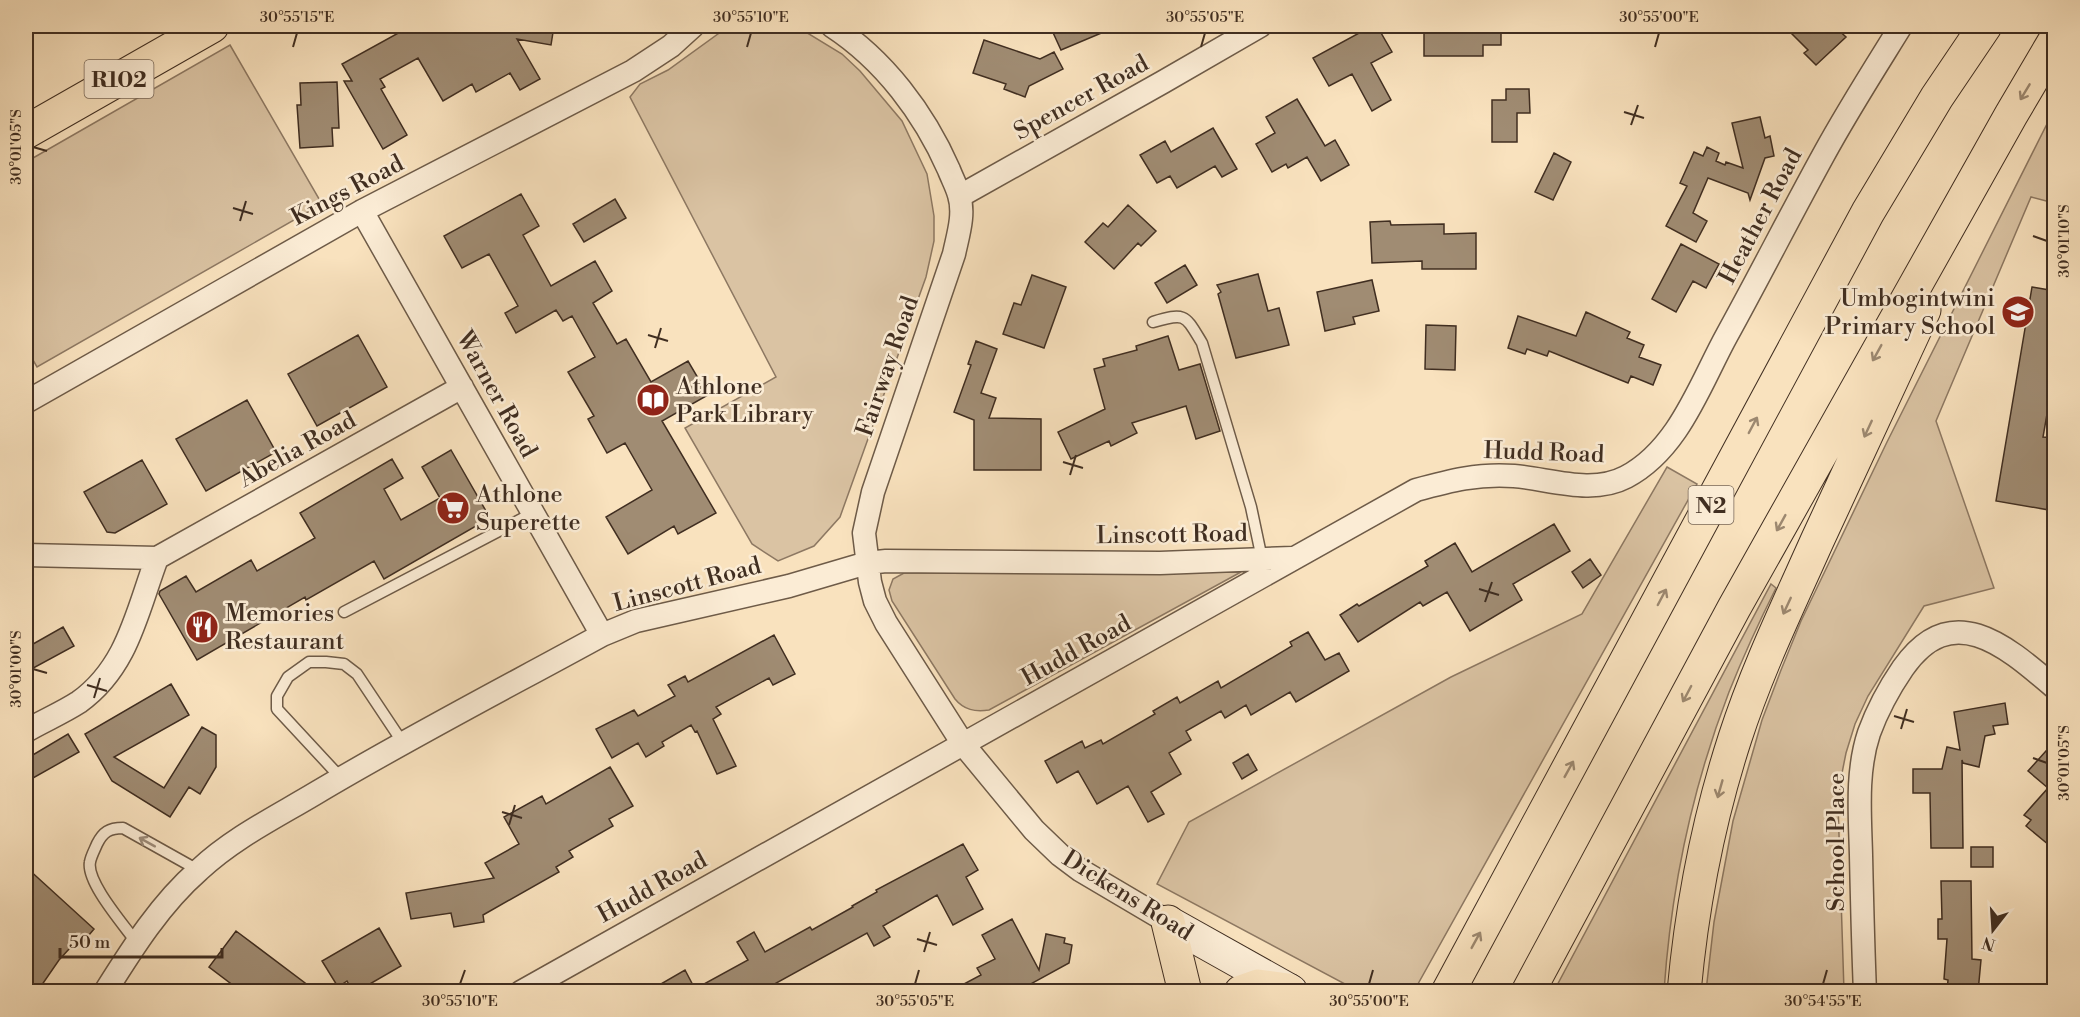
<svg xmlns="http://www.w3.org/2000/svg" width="2080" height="1017" viewBox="0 0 2080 1017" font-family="'Libre Bodoni',serif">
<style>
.green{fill:#dac3a3;stroke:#8d7862;stroke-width:1.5}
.building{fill:#a08c73;stroke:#402e21;stroke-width:1.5}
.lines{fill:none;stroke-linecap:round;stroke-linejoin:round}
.lane-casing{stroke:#6e5b48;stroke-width:13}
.street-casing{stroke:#6e5b48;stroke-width:25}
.secondary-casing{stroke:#402e21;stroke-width:34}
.primary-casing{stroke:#402e21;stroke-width:35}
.highway-casing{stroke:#402e21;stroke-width:35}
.lane{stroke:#fbecd5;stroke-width:10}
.street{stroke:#fbecd5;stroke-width:22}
.secondary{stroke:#fbecd5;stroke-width:32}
.primary{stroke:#f9e2be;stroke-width:33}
.highway{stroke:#f9e2be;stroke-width:33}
.oneway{stroke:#9c8870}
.oneway2{stroke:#9e8d7b}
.ticks{fill:none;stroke:#402e21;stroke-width:2}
.labels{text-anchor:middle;stroke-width:5;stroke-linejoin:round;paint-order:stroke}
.shield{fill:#fbecd5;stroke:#786757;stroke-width:1.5}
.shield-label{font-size:22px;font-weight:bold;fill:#402e21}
.street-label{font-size:24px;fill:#402e21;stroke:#fbecd5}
.poi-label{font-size:24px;fill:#402e21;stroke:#fbecd5;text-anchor:start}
.neatline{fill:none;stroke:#402e21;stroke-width:2}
.ticks-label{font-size:15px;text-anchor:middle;fill:#402e21}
</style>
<rect width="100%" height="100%" fill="#f9e2be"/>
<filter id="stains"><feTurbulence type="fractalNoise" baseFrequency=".00333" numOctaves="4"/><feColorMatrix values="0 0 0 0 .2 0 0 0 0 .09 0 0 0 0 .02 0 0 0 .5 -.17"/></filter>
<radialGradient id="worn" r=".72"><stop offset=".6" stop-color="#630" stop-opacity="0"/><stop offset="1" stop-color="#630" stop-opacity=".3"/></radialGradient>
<!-- green -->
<path class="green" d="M729,26H796L842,54L860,71L902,121L927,174L934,216V241L926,277L840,517L814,546L778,561L752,544L685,428L776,377L630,97L640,84L668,70Z
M230,45L322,204L37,367L26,348V162Z
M2054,110V203L2031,197L1936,421L1994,588L1924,606L1868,696L1855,724L1846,753L1841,778L1838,803L1844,991H1706L1714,922L1733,821L1762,720L1781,670L1801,621L1887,442Z
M1667,467L1697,484L1414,991H1358L1157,884L1189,822L1451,677L1582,614Z
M1241,572L989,710C975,712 964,710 955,699L892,601L889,590L893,579L904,573Z
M1771,584L1776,588C1759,622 1743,657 1729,692C1692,788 1671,890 1664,991H1554Z"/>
<!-- building -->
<path class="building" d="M411,26H554L551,45L517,39L540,79L520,90L510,73L476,92L472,84L443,101L418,58L380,79L385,87L381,89L407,135L383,149L344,81H352L342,64Z
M1050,26H1118L1061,50Z
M1372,26H1377L1392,52L1371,63L1391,100L1372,111L1352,74L1329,86L1313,58Z
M1424,26H1501V45H1483V56H1424Z
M1784,26H1834L1846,37L1816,65L1804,53L1808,50Z
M984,40L1040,59L1054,52L1063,69L1029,86L1025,97L1004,89L1006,84L973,73Z
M337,82L339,128H332L333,146L300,148L297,105H301L300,83Z
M1506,89H1529L1530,113H1517V142H1492V100H1506Z
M1297,99L1325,146L1335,140L1349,165L1321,181L1307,157L1288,168L1286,164L1272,172L1256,144L1275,133L1266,117Z
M1760,117L1765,138L1770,136L1774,156L1765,158L1750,200L1748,193L1708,178L1693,213L1707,221L1696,242L1666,226L1687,186L1680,183L1694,152L1703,156L1707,147L1719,153L1716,161L1725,165L1726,162L1743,168L1732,123Z
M1213,128L1237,169L1222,177L1215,166L1177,188L1170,176L1157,183L1140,155L1165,141L1171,152Z
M1554,153L1571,162L1553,200L1535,192Z
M521,194L539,226L523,235L551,286L595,261L612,291L593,303L617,344L626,339L651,382L688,361L708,395L662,421L716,513L678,534L674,526L628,554L606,517L652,490L625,443L607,453L588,419L594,416L568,372L595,357L572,316L563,321L556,310L516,333L505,313L518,306L489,254L462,268L444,236Z
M615,199L626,218L584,242L573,224Z
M1128,205L1156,231L1141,246L1138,243L1114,269L1085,242L1103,223L1108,227Z
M1390,221L1391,225L1444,224V234L1476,233V269H1422V261L1372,263L1370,222Z
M1681,244L1719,264L1706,288L1693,281L1676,312L1652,299Z
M1185,265L1197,285L1167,303L1155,283Z
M1258,274L1268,311L1279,308L1289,345L1236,358L1218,294L1221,292L1217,285Z
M1032,275L1066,287L1044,348L1003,334L1014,303L1021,305Z
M1372,280L1379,311L1353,317L1355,324L1325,331L1317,292Z
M2032,287L2055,291V368L2043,437L2055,438V511L1996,501Z
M1586,312L1630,332L1627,338L1644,345L1639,357L1661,365L1653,385L1631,376L1628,383L1549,351L1547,356L1527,349L1525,354L1508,348L1518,316L1576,336Z
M1426,325L1456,326L1455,370L1425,369Z
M358,335L387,387L317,426L288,374Z
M1168,336L1179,370L1200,364L1220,431L1196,439L1186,406L1132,423L1137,433L1111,446L1109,441L1071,459L1058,432L1105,409L1094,369L1105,366L1103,359L1137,350L1136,346Z
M976,341L997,349L981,393L996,398L989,418L1041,419V470H974V420L954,412L971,365L968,364Z
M247,400L276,452L206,491L176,439Z
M451,450L490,518L384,579L374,561L306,600L305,597L197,660L159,594L160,591L186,576L196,592L251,560L257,571L315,538L300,513L392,459L403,478L384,489L401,520L440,498L422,467Z
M142,460L167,504L115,533L107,532L84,492Z
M1554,524L1570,551L1513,584L1522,600L1470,631L1447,592L1423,606L1420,602L1358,642L1340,615L1357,604L1359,606L1428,566L1425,561L1455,543L1472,572Z
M1590,559L1601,575L1583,588L1572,572Z
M63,627L74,646L26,672V648Z
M1308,632L1325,660L1339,653L1349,671L1296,702L1290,692L1251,715L1246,705L1225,718L1221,711L1186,731L1191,740L1169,753L1181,774L1151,792L1164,814L1148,822L1128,786L1097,804L1078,771L1057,783L1045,761L1082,741L1085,748L1101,740L1103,744L1155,714L1153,711L1177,697L1180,703L1218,681L1221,688L1292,646L1290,642Z
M774,635L795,674L773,685L769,678L716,707L721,714L713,719L736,766L717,774L697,731L695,732L691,725L662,742L664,746L646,757L638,743L612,758L596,729L634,710L638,716L675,696L668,685L685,676L688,682Z
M171,684L189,715L114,757L164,788L202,727L216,735V767L200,794L189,787L170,817L112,781L85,734Z
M2005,703L2008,724L1993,726L1995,734L1985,736L1979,767L1963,763L1962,760L1963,848H1931L1930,793H1913V769H1942L1947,747L1960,750L1954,712Z
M68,734L79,752L26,782V759Z
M2055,741V850L2026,826L2031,820L2024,815L2048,788L2028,771Z
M1248,754L1257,770L1242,779L1233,763Z
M610,767L633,806L609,819L613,826L569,851L573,857L556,867L559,872L483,915L484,922L454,927L451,913L411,919L406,893L494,878L485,863L519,844L504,817L542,796L546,804Z
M963,844L978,870L966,877L983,909L953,925L937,895L883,926L890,937L874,946L867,933L760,992H647L685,970L695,989L748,960L737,942L754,932L765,952L810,927L812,930L853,907L852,906L877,892L876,890Z
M1971,847H1993V867H1971Z
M26,867L94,929L84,941L80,937L59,960L37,992H26Z
M1941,881H1971L1972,959L1981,960L1978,992H1947L1948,980L1944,979L1947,939H1938V919H1942Z
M1012,919L1039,970L1046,934L1065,938L1064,943L1072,945L1069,963L1016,992H949L981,975L977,968L995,959L982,935Z
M379,928L401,966L356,992H353L347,981L338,987L322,961Z
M236,931L317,992H242L209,967Z"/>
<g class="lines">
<defs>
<path id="lane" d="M1153,322C1186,312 1185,315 1202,343L1251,507L1262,559
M344,612L533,513
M341,778L277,709V696L288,677L309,662H326L344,664L357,674L403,743
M136,942C124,925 86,882 90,862C91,856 95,849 97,844C103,832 109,828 123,828L198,870"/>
<path id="street" d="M832,26C884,60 924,113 949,170C952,178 957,187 959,195C965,214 958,235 954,254L873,492L864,533L870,582L875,601L886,623L963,744L1034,830L1060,855L1080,870L1168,922
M960,196L1163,82L1260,26
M362,211L602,635
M26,402L362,211L633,71L671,46L693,26
M26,555L157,558
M157,558L462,387
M26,731C43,721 62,713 79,702C128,667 137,611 157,558
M105,992C132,949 160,904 199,870C233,838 276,817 316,793C410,737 507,687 602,635L636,621L789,586L867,563L886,561L1160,563L1292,558
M521,992L1416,490C1449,481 1479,473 1514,476C1550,479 1592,495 1626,477C1679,449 1700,384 1727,335C1760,275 1791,214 1824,154C1848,110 1875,68 1901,26
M1865,992C1863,946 1862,900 1861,855C1860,815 1856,772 1869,733C1877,711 1890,687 1903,668C1952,598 2006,646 2054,687"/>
<path id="secondary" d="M1168,922L1291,991"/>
<path id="primary" d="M26,132L212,26"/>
<path id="highway" d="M1168,922L1185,992
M1241,992L1258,986L1288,990
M1448,992L1868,212L1937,97L1985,26
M1528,992L1734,608L2011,115L2054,42
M1684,992C1692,905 1708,821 1735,738C1757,670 1788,606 1817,541C1853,464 1888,386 1924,310"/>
</defs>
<!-- lane casing -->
<use href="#lane" class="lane-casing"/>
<!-- street casing -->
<use href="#street" class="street-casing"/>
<!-- secondary casing -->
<use href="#secondary" class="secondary-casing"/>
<!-- primary casing -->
<use href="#primary" class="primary-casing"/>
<!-- highway casing -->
<use href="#highway" class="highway-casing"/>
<!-- lane -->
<use href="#lane" class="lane"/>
<!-- street -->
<use href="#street" class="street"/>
<!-- secondary -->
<use href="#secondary" class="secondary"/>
<!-- primary -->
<use href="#primary" class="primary"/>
<!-- highway -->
<use href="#highway" class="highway"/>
</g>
<!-- one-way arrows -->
<defs><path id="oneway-shaft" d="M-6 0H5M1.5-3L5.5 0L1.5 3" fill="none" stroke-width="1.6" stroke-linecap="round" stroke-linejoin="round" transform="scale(1.5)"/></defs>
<g class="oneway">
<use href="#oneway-shaft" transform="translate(2025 92) rotate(121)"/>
<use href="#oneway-shaft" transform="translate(1877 353) rotate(119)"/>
<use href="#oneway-shaft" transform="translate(1753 425) rotate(-62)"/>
<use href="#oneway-shaft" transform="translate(1868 429) rotate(115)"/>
<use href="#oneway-shaft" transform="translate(1781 523) rotate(119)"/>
<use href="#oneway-shaft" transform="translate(1662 597) rotate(-62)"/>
<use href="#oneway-shaft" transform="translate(1787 606) rotate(115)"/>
<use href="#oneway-shaft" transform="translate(1687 694) rotate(118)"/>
<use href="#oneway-shaft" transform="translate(1569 769) rotate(-61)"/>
<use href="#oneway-shaft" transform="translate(1720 789) rotate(106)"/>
<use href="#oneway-shaft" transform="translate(1476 940) rotate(-61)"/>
</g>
<use class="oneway2" href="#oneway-shaft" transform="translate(147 842) rotate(-151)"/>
<!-- ticks -->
<path class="ticks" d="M293,47L297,33M747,47L751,33M1201,47L1205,33M1655,47L1659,33M1624,112L1644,118M1631,125L1638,105M33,147L47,151M233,208L253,214M240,221L246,201M2033,236L2047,241M648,335L668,341M655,348L661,328M1063,462L1083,468M1070,475L1076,455M1479,589L1499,595M1485,602L1492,582M33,669L47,673M87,685L107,691M94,698L100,678M1894,716L1914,722M1901,729L1907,709M2033,758L2047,763M502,812L522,818M509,825L515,805M917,939L937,945M924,952L930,932M460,984L465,970M915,984L919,970M1369,984L1373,970M1823,984L1827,970"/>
<!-- icons -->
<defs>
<symbol id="school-disc" viewBox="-11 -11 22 22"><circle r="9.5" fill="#8f2418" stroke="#fbecd5"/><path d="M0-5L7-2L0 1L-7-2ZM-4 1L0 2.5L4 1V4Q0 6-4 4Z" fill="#fff"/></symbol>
<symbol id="library-disc" viewBox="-11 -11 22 22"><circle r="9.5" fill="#8f2418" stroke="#fbecd5"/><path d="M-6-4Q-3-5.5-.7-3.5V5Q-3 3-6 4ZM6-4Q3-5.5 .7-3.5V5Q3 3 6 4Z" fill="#fff"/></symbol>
<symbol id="supermarket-disc" viewBox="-11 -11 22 22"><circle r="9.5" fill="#8f2418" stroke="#fbecd5"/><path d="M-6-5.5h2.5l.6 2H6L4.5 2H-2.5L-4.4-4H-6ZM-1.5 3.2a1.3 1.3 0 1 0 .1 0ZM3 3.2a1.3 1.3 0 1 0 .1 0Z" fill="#fff"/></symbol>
<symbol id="restaurant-disc" viewBox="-11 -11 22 22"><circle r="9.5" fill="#8f2418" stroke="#fbecd5"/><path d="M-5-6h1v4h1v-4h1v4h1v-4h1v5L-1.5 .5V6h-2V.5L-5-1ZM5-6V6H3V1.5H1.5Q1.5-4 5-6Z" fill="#fff"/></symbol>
</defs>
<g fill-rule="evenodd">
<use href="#school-disc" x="1999" y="293" width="38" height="38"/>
<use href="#library-disc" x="634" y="381" width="38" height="38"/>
<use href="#supermarket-disc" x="434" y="489" width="38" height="38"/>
<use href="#restaurant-disc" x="183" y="608" width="38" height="38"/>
</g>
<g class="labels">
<!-- shield labels -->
<g class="shield">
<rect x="84.5" y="60" width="69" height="38" rx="4.5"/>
<rect x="1688.5" y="486" width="45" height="38" rx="4.5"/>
</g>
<g class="shield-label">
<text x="119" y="87">R102</text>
<text x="1711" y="513">N2</text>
</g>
<!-- street labels -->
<g class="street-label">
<text transform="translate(1081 97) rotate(-29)" y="8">Spencer Road</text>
<text transform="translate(347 190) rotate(-28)" y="8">Kings Road</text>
<text transform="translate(1760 216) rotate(-62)" y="8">Heather Road</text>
<text transform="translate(887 366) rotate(-71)" y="8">Fairway Road</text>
<text transform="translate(497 394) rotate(61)" y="8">Warner Road</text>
<text transform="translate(297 449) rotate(-29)" y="8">Abelia Road</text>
<text transform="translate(1544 452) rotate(2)" y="8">Hudd Road</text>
<text transform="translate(1172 534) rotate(-1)" y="8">Linscott Road</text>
<text transform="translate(687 584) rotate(-15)" y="8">Linscott Road</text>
<text transform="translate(1076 650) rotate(-29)" y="8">Hudd Road</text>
<text transform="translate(1836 842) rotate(-90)" y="8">School Place</text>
<text transform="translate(652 887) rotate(-29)" y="8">Hudd Road</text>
<text transform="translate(1128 895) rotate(32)" y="8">Dickens Road</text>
</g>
<!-- poi labels -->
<g class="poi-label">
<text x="1995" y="306" text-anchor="end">Umbogintwini<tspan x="1995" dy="28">Primary School</tspan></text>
<text x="676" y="394">Athlone<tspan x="676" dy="28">Park Library</tspan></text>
<text x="476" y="502">Athlone<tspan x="476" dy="28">Superette</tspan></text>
<text x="225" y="621">Memories<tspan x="225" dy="28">Restaurant</tspan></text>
</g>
</g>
<!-- margin -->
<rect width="2080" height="1017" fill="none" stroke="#f9e2be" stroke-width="66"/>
<!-- north arrow -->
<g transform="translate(1993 930) rotate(197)" stroke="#fbecd5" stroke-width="4.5" paint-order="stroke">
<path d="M0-4.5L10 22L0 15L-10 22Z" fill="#402e21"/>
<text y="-9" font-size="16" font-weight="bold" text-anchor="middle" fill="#402e21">N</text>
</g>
<!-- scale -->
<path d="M60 948v9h162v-9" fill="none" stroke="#402e21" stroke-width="3"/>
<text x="69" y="948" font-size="18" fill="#402e21" stroke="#fbecd5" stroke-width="4.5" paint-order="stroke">50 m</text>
<rect x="33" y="33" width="2014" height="951" class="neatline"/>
<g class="ticks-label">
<text x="297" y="22">30°55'15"E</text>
<text x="751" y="22">30°55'10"E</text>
<text x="1205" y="22">30°55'05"E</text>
<text x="1659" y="22">30°55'00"E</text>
<text transform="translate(16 147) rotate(-90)" y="5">30°01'05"S</text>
<text transform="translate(2064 241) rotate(-90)" y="5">30°01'10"S</text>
<text transform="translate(16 669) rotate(-90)" y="5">30°01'00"S</text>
<text transform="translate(2064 763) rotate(-90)" y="5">30°01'05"S</text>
<text x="460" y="1006">30°55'10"E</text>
<text x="915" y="1006">30°55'05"E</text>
<text x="1369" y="1006">30°55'00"E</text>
<text x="1823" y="1006">30°54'55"E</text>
</g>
<rect width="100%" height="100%" filter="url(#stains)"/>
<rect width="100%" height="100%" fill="url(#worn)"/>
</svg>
